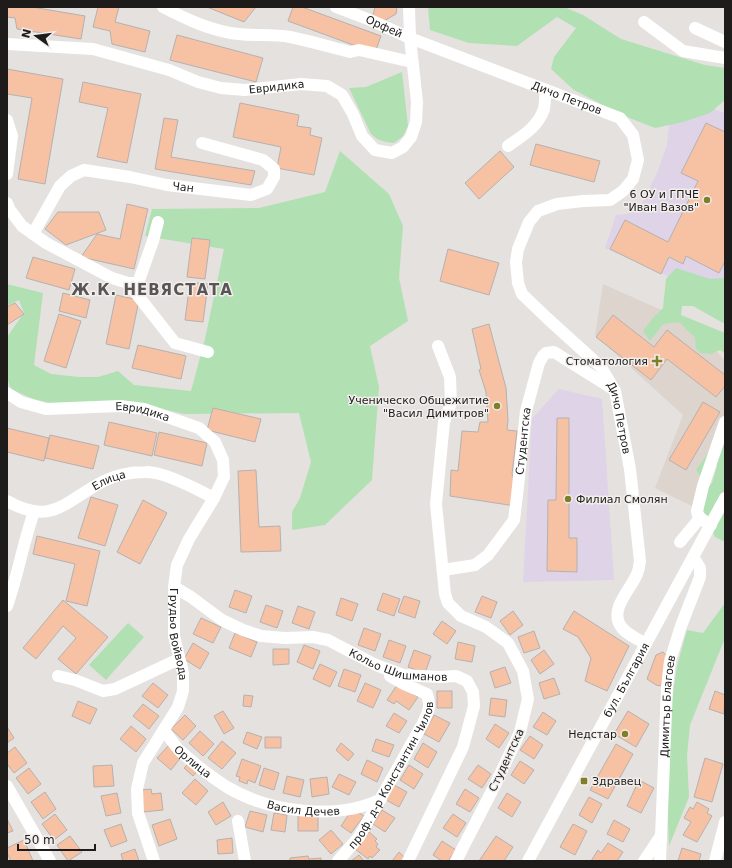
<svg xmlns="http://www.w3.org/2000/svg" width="732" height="868" viewBox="0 0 732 868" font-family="'DejaVu Sans',sans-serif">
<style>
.built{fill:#ded4ce}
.education{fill:#ded3e7}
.green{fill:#b1e0b3}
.building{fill:#f7c1a3;stroke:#b5b1b0}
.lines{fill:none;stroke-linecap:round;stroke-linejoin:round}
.minor{stroke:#fff;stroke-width:12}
.poi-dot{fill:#7e7f28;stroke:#f1eeec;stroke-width:1.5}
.labels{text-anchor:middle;stroke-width:3;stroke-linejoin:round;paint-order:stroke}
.street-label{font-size:11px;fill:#1d1c1b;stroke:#f1eeec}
.poi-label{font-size:11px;fill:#1d1c1b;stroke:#f1eeec;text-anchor:end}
.district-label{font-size:15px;font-weight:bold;letter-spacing:1px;fill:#585554;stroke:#f1eeec}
</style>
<rect width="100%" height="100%" fill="#e4e1df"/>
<!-- built -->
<path class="built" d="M603,284L686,321L725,360V432L700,510L655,488L683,415L595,335Z"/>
<!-- education -->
<path class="education" d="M692,101L725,113V282L674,279L605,248L616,215L626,214L639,209L658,171L667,145L671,109Z
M559,389L602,399L614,580L523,582L532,419Z"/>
<!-- green -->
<path class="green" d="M428,7H564L583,15L621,39L705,65L725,68V100L710,113L683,122L655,128L622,115L574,90L551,69L554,57L576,28L557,17L517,46L469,43L430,30Z
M402,72L408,126L403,136L394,143C385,142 378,141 371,134L349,88L366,87Z
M340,151L389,194L403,226L399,278L408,321L370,346L379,387L372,480L325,525L292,530V512L300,498L311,462L299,413L184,414L129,401L93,402L58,405L33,399L11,389L7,378V337L24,313L19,300L7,306V284L43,293L34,365L51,374L79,377H98L118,371L134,385L191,391L205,339L224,249L145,236L152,209L259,208L325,192Z
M676,268L710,279L725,278V322L723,323L693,306H682L681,315L725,333V353L720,350L711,354L700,353L696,349L695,338L679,322L663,324L650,341L643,331L653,318L663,308L666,279Z
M725,423V542L715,537L703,510L702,494L712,483L717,466L716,465L707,468L700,476L696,470L710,450Z
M725,603V638L690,725L687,756L689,797L669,846L667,798L671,707L677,666L687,630L703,633Z
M128,623L144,637L106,680L89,665Z"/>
<!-- building -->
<path class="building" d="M7,7H32L85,16L81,39L17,29L15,18L7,17Z
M98,7H119L115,22L150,31L145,52L112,44L110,31L93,27Z
M207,7H256L244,22Z
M293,7H302L381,36L375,53L288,21Z
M375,7H397L396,14L382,22L373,15Z
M177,35L263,58L256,82L170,60Z
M7,69L63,79L45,184L18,179L32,98L7,94Z
M83,82L141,94L127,163L97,157L108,108L79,102Z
M240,103L299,115L297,126L311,128L310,135L322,138L314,175L277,168L281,147L233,137Z
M164,118L178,120L171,157L255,171L251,185L155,169Z
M706,123L725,132V261L719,273L686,256L683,264L669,257L661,274L610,249L625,220L668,242L698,181L681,173Z
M536,144L600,161L594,182L530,165Z
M500,151L514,167L479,199L465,183Z
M127,204L148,209L134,269L81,257L97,234L120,239Z
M58,212H99L106,230L66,245L45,229Z
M192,238L210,240L205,279L187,277Z
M448,249L499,263L489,295L440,281Z
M33,257L75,269L69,290L26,278Z
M190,282L208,284L203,322L185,320Z
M63,293L90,300L86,318L59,311Z
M116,295L139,300L129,349L106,344Z
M15,303L24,314L7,325V307Z
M59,314L81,321L66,368L44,361Z
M613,315L654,347L667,330L725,375V386L716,397L667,359L651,380L596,337Z
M489,324L506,388L508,420L507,430L517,431L512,474L517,485L515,506L450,496L451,470L458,471L462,431L478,432L480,422H488L486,392L479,370L481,369L472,329Z
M138,345L186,356L181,379L132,368Z
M703,402L720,412L686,470L669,460Z
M213,408L261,419L255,442L207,430Z
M557,418H569V538H577V572L547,571L548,500H556Z
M109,422L157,433L152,456L104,445Z
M7,428L49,438L44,461L7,452Z
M159,432L207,443L202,466L154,455Z
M50,435L99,446L93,469L45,458Z
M256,470L259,527L280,526L281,551L241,552L238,471Z
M91,497L118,505L105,546L78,538Z
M143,500L167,513L140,564L117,552Z
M37,536L100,551L87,606L66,601L75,564L33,554Z
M235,590L252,596L246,613L229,607Z
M383,593L400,599L394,616L377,610Z
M404,596L420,601L415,618L398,612Z
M482,596L497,602L491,618L475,612Z
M341,598L358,604L352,621L336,615Z
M63,600L108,637L76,674L58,659L76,638L63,626L36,659L23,648Z
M266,605L283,611L277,628L260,622Z
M298,606L315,612L309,629L292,623Z
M513,611L523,625L510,635L500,621Z
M574,611L629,646L607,691L585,681L591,658L578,637L563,629Z
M201,618L221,627L213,643L193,634Z
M442,621L456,631L447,644L433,634Z
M364,628L381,634L375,651L358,645Z
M534,631L540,648L524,653L518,637Z
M235,633L257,642L251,657L229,648Z
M389,640L406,646L400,663L383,657Z
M458,642L475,646L472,662L455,659Z
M193,643L209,653L200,669L184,659Z
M304,645L320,651L313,669L297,662Z
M273,649H289V664L273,665Z
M414,650L431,656L425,673L408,667Z
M544,650L554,664L540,674L531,660Z
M663,652L669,658L666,677L660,686L656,685L647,679L656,655Z
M320,664L337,672L330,687L313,679Z
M505,667L511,683L495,688L490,672Z
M344,669L361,675L355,692L338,686Z
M554,678L560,694L544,699L539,683Z
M153,683L168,695L158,708L142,696Z
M365,683L381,690L373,708L357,701Z
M397,685L418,697L409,710L396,701L394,704L387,700Z
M437,691H452V708H437Z
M715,691L725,695L724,714L709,709Z
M244,695L253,696L251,707L243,706Z
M491,698L507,700L505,717L489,715Z
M78,701L97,709L90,724L72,716Z
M143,704L159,716L149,729L133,716Z
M223,711L234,728L224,734L214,716Z
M628,711L649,724L636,747L614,734Z
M543,712L556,721L547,735L533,727Z
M394,713L407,721L399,733L386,726Z
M185,715L196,726L183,740L171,729Z
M434,715L450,723L439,742L424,734Z
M495,724L509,733L499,748L486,739Z
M131,726L146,739L136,752L120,739Z
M7,727L14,738L7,743Z
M200,731L214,744L203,756L189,743Z
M247,732L262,737L257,749L243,743Z
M530,736L543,745L534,759L520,750Z
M265,737H281V748H265Z
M376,739L394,745L389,757L372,751Z
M222,741L236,753L222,769L208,758Z
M341,743L354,754L348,761L336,750Z
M423,743L437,752L428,768L414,759Z
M616,744L633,754L608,799L590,790Z
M169,745L182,756L171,770L157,758Z
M15,747L27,763L14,773L7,764V753Z
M705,758L723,764L712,802L694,797Z
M242,759L261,766L255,783L248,780L247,784L239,781L240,777L236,776Z
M367,760L383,768L377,782L361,774Z
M520,761L534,770L524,784L511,775Z
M190,762L198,770L193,776L184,768Z
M112,765L114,786L94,787L93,766Z
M409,765L423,774L414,789L400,780Z
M478,765L491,774L482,788L468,779Z
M29,768L41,784L28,794L16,778Z
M264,768L279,773L274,790L259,785Z
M339,774L356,782L349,795L332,787Z
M287,776L304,780L300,797L283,793Z
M327,777L329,794L312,797L310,779Z
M195,779L208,791L196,805L182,793Z
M639,780L654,788L641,813L627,806Z
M394,785L407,792L399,807L386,800Z
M151,789L152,794L161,793L163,810L143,812L140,790Z
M465,789L479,798L470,812L456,804Z
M45,792L56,809L43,819L31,802Z
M117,793L121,813L106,816L101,796Z
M507,793L521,802L512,817L498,808Z
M589,797L602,804L592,823L579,815Z
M223,802L231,816L216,825L208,812Z
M697,802L709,809L707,813L712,816L697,842L683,835L691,822L684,818L690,807L693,809Z
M355,810L364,816L351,833L341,826L349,814L351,815Z
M382,810L395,818L385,832L373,824Z
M250,811L267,815L263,832L245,827Z
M274,813L287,815L285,832L271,830Z
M298,813H318V831H298Z
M55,814L67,830L54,840L42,824Z
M453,814L466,823L457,837L443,828Z
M7,819L13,831L7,833Z
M170,819L177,839L159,846L152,825Z
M614,820L630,829L623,842L607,834Z
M121,824L127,841L111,847L104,830Z
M573,824L587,831L575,855L560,847Z
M331,830L343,844L331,854L319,840Z
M369,832L377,839L375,841L378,844L376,847L380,850L372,858L370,856L368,859L355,849Z
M70,836L82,852L68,861L57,845Z
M496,836L513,847L504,861H479Z
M232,838L233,853L218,854L217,840Z
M24,840L33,861H11L7,853V848Z
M442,841L456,850L448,861H442L433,855Z
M608,843L623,852L617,861H591L598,850L601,853Z
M682,848L701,854L699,861H678Z
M135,849L139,861H123L121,854Z
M399,852L405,858L403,861H392Z
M359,855L364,861H351Z
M308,856L309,859L321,858V861H290V858Z"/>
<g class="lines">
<!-- minor -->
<g class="minor">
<path d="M163,7C186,19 211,31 238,34C255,36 273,34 290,37C310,41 330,47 350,52L359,50L412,62"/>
<path id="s1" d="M336,7L370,20L410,38L620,118L633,135L638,160L633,179L623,191L610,200L583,201L557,204L538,211L529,222L518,249L516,262L518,283L522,294L547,318L601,367L615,391L630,469L640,561C639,566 639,570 637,574C631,589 610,608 620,625C625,634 638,639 646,644"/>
<path d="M644,22L683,51L725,58"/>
<path d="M695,28L725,42"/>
<path id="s2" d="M7,44L93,49L169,70L198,82L221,88L245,90L301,84L327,86L342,95L353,114L362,136L375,150L392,153L403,147L411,137L416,122L417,102L410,38L409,7"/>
<path d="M7,120L12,136L7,174"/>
<path d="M508,146C522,136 538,127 544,109C545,103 545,96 546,90"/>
<path d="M7,203L10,210L22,226L46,243L112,278L128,283L175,343L208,352"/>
<path id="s3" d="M33,234L60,186L71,176L84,170L130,177L167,185L251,195L267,189L274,177V169L263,160L202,143"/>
<path d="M128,283H138L153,241L158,222"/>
<path d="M438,346L450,377L451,403L444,422L436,504L445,594L448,603L461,616L486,627L508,643L523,671L528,699L520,732L495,785L456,861"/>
<path id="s4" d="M7,393L21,402L46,409L120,406L144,409L199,428L215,442L223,460L224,477L214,498L189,539L177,565L174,587V636L183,673V691L178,707L143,763L137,789L138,813L154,861"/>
<path id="s5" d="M7,501C53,527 66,500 104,481C116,475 132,472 146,472C163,471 199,490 214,498"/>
<path d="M711,525C705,521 697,518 697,511L703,486L725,422"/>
<path d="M680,542L700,518"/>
<path id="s6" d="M443,570L475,565L488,555L514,520L517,496L526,411L539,363L543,356L546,353L554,352L613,389"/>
<path id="s7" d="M174,587L191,597L222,620L243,630L261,636L285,638L313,637L328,640L376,665L403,675L440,677L456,676L467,681L473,692L474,706L463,747L408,861"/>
<path d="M7,606C18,575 23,543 34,512"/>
<path d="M58,676L75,680L103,691L115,689L179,659"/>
<path id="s8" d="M164,730C169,737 174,744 179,750C192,762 213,778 227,787C269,812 337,821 381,799"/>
<path d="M7,786L50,861"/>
<path d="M238,821L245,861"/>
<path id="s9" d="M338,861L359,837L423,723C429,710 431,707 427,694L404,684L390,676"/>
<path id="s10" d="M528,861L725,498"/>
<path d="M644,861L660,837"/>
<path id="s11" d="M660,861L667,687L670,661L681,626L700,577V568L694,558"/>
<path d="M715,861L725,822"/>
</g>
</g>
<!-- markers -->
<g class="poi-dot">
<circle cx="707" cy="200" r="4"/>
<path d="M655 355h4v4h4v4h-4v4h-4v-4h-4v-4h4z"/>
<circle cx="497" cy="406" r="4"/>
<circle cx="568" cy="499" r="4"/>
<circle cx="625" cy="734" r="4"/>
<rect x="580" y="777" width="8" height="8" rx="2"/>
</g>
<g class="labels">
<!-- street labels -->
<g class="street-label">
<text dy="4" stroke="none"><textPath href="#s1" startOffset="52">Орфей</textPath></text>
<text dy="4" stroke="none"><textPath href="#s2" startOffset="276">Евридика</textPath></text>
<text dy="4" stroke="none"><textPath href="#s1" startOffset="248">Дичо Петров</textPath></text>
<text dy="4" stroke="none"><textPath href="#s3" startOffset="185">Чан</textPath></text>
<text dy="4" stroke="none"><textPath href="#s4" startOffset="140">Евридика</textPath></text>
<text dy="4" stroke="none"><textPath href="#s1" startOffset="728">Дичо Петров</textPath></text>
<text dy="4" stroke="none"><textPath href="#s6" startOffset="172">Студентска</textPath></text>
<text dy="4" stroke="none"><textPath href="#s5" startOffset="112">Елица</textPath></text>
<text dy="4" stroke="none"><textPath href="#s4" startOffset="427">Грудьо Войвода</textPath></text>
<text dy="4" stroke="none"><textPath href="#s7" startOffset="244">Кольо Шишманов</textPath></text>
<text dy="4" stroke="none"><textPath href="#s10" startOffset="206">бул. България</textPath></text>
<text dy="4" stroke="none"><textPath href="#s11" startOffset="155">Димитър Благоев</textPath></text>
<text dy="4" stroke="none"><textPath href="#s8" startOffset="43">Орлица</textPath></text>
<text transform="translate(506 760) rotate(-65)" y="4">Студентска</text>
<text dy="4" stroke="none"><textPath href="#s9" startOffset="102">проф. д-р Константин Чилов</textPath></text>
<text dy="4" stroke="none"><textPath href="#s8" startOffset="166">Васил Дечев</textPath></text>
</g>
<!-- poi labels -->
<g class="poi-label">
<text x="699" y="198">6 ОУ и ГПЧЕ<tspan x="699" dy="13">"Иван Вазов"</tspan></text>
<text x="648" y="365">Стоматология</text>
<text x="489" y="404">Ученическо Общежитие<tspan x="489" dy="13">"Васил Димитров"</tspan></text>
<text x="576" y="503" text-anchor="start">Филиал Смолян</text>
<text x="617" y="738">Недстар</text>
<text x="592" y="785" text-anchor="start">Здравец</text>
</g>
<!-- district labels -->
<g class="district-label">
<text x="152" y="295">Ж.К. НЕВЯСТАТА</text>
</g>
</g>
<!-- border -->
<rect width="732" height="868" fill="none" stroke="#1d1c1b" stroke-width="16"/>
<!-- north arrow -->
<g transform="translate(36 36) rotate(284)" stroke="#f1eeec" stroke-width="3" paint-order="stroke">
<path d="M0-3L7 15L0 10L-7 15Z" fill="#1d1c1b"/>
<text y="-6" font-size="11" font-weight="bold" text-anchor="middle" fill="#1d1c1b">N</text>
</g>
<!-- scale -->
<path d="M18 844v6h77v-6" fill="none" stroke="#1d1c1b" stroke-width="2"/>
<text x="24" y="844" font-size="12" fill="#1d1c1b" stroke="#f1eeec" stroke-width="3" paint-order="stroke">50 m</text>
</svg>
